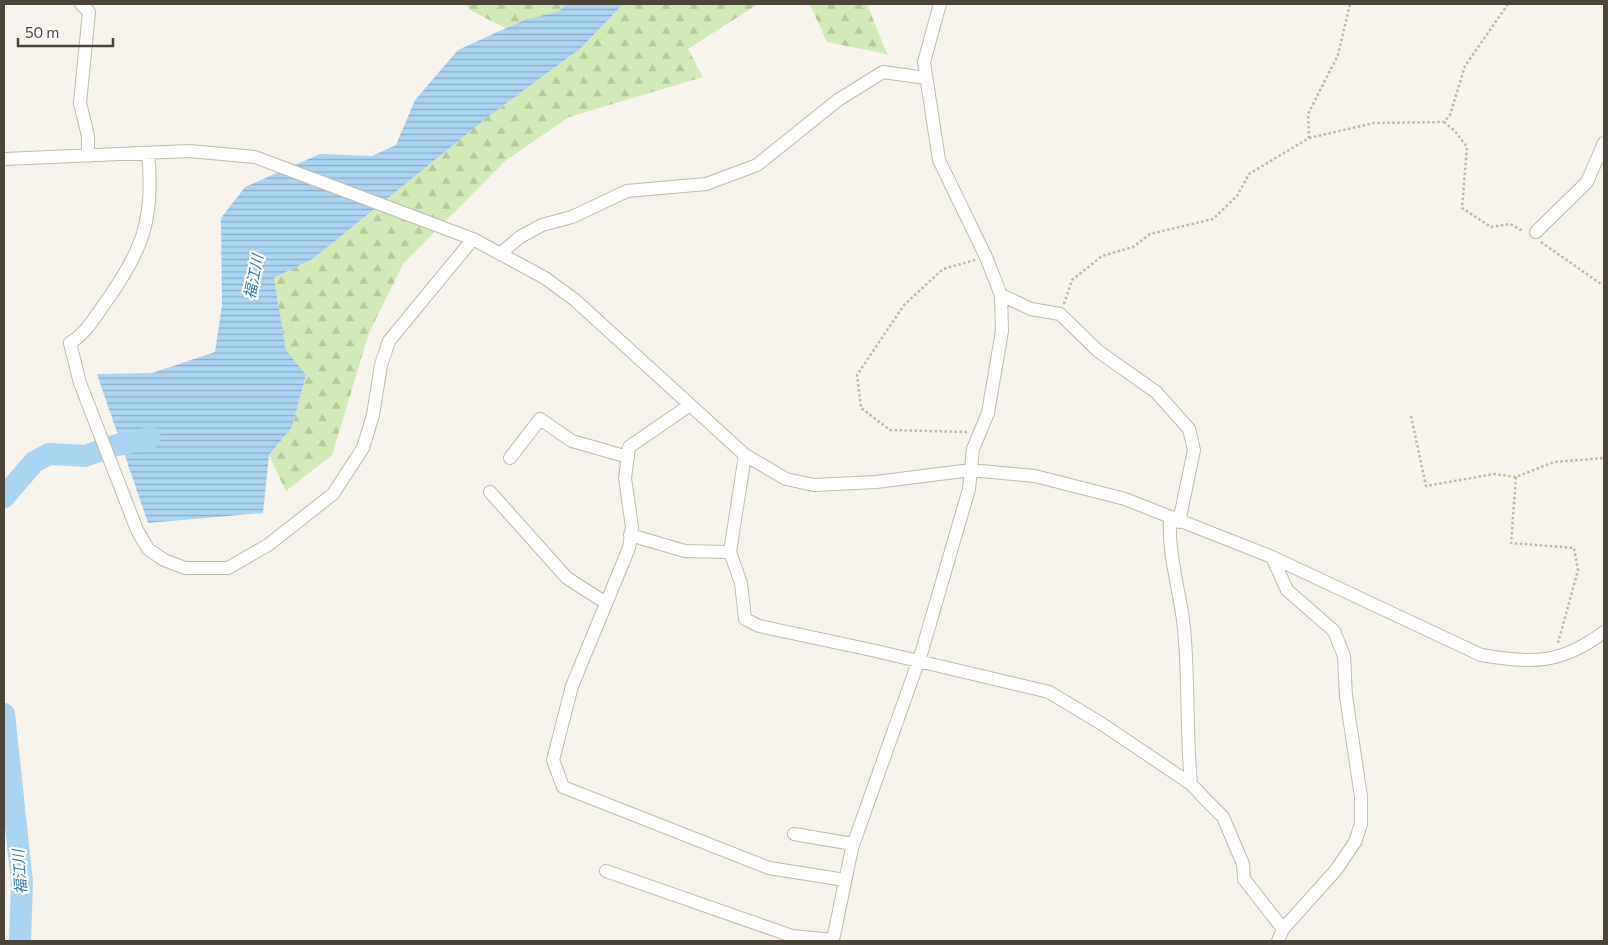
<svg xmlns="http://www.w3.org/2000/svg" width="1608" height="945" viewBox="0 0 1608 945" font-family="Commissioner,'Noto Sans JP',sans-serif">
<style>
.forest{fill:url(#forest-firs)}
.water{fill:url(#water-rules)}
.lines{fill:none;stroke-linecap:round;stroke-linejoin:round}
.river{stroke:#a9d4f2;stroke-width:22}
.minor-casing{stroke:#c2bbae;stroke-width:14}
.path{stroke:#c4b79f;stroke-width:2.5;stroke-dasharray:2.5 2.5;stroke-linecap:butt}
.minor{stroke:#fff;stroke-width:12}
.labels{text-anchor:middle;stroke-width:4.5;stroke-linejoin:round;paint-order:stroke}
.water-label{font-size:15px;font-style:italic;fill:#2e7ab2;stroke:#fff}
</style>
<defs>
<pattern id="forest-firs" width="22" height="20" patternUnits="userSpaceOnUse" patternTransform="scale(1.25)"><rect width="22" height="20" fill="#d2eab5"/><path d="M5 1l3.5 6h-7zM16 11l3.5 6h-7z" fill="#b6ca9c"/></pattern>
<pattern id="water-rules" width="6" height="5" patternUnits="userSpaceOnUse" patternTransform="scale(1.25)"><rect width="6" height="5" fill="#a9d4f2"/><path d="M0 2.5h6" fill="none" stroke="#8caec5"/></pattern>
</defs>
<rect width="100%" height="100%" fill="#f6f3ec"/>
<!-- forest -->
<path class="forest" d="M466,4H566L558,12L526,19L505,28L470,10Z
M623,4H758L688,49L703,77L569,117L505,161L403,264L369,333L332,455L286,491L269,455L292,427L306,375L286,350L274,278L314,258L489,116L581,48Z
M806,4H867L887,54L827,42L810,5Z"/>
<!-- water -->
<path class="water" d="M566,4H623L581,48L489,116L314,258L274,278L286,350L306,375L292,427L269,455L263,513L148,523L97,374L152,373L215,352L222,305L221,218L245,187L320,154L372,156L396,145L415,100L458,50L526,19L558,12Z"/>
<g class="lines">
<!-- river -->
<path class="river" d="M4,497L34,462L49,454L85,456L113,446L150,438
M4,714L22,882L20,941"/>
<defs>
<path id="minor" d="M81,4L89,12L80,103L88,136V156
M148,153C155,220 142,252 103,306C93,320 85,334 70,343L80,383L137,530L148,549L164,560L185,568H228L268,545L333,494L363,448L373,415L381,365L389,341L473,239
M4,159L189,151L255,157L473,239L545,278L575,300L745,455L786,479L814,485L876,482L971,470L1035,476L1125,499L1272,557L1481,655C1533,664 1561,664 1604,632
M1536,232L1587,182L1604,143
M500,254L520,237L542,225L572,217L627,191L706,184L757,165L838,100L883,72L926,78
M1001,295L1031,309L1060,314L1098,351L1156,392L1189,429L1194,450L1179,522
M690,405L629,447L625,478L632,527L629,548L572,686L553,760L563,787L769,868L845,880
M745,455L730,552L741,583L745,619L759,626L876,651L1049,692L1102,724L1191,784L1206,800L1223,817L1243,864L1244,879L1283,929
M510,458L540,419L572,441L628,457
M490,492L567,578L606,603
M1170,519C1168,556 1180,591 1184,628C1189,680 1186,732 1191,784
M630,535L685,551L730,552
M1272,557L1287,590L1334,631L1344,656L1346,696L1361,797V824L1355,842L1336,870L1283,929L1278,941
M794,834L853,844
M606,871L792,936L833,940L852,848L922,651L969,489L973,449L988,413L1002,331L1001,295L986,257L939,160L924,62L940,4"/>
</defs>
<!-- minor casing -->
<use href="#minor" class="minor-casing"/>
<!-- path -->
<path class="path" d="M1444,122L1455,131L1467,147L1462,208L1491,227L1510,224L1523,231
M1309,138L1374,123L1444,122L1450,115L1465,66L1508,4
M1541,242L1601,284
M1064,304L1072,280L1102,256L1133,247L1150,234L1213,219L1237,196L1249,174L1309,138L1308,114L1338,55L1350,4
M1411,416L1426,486L1494,474L1516,477L1554,462L1604,458
M967,432L890,430L861,408L857,375L904,305L943,269L975,260
M1516,477L1511,543L1574,548L1578,570L1558,643"/>
<!-- minor -->
<use href="#minor" class="minor"/>
</g>
<g class="labels">
<!-- water labels -->
<g class="water-label">
<text transform="translate(254 277) rotate(-79)" y="5">福江川</text>
<text transform="translate(20 872) rotate(-94)" y="5">福江川</text>
</g>
</g>
<!-- border -->
<rect width="1608" height="945" fill="none" stroke="#4b4439" stroke-width="10"/>
<!-- scale -->
<path d="M18 38v8h95v-8" fill="none" stroke="#4b4439" stroke-width="2.5"/>
<text x="25" y="38" font-size="15" fill="#4b4439" stroke="#ffffff" stroke-width="4" paint-order="stroke">50 m</text>
</svg>
